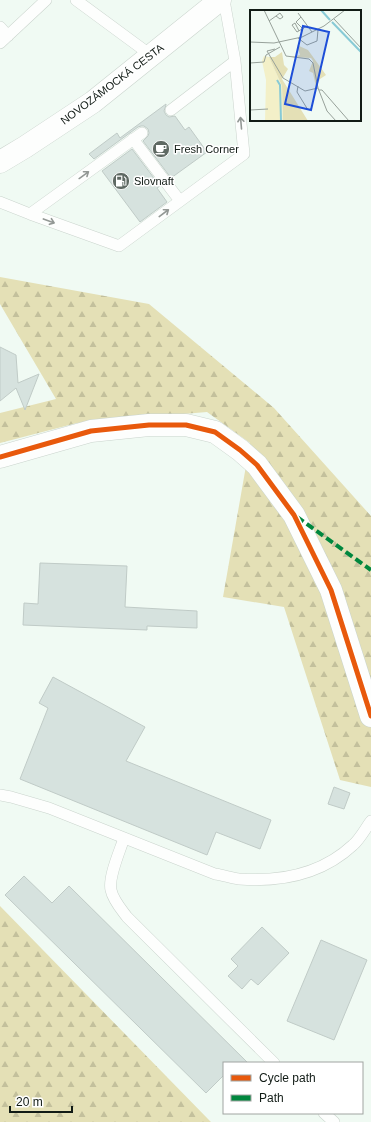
<svg xmlns="http://www.w3.org/2000/svg" width="371" height="1122" viewBox="0 0 371 1122" font-family="Helvetica,sans-serif">
<style>
.forest{fill:url(#forest-firs)}
.building{fill:#d6e2de;stroke:#c0cbc7}
.lines{fill:none;stroke-linecap:round;stroke-linejoin:round}
.service-casing{stroke:#cad4cd;stroke-width:12}
.minor-casing{stroke:#cad4cd;stroke-width:23}
.primary-casing{stroke:#cad4cd;stroke-width:23}
.service{stroke:#fdfefd;stroke-width:11}
.minor{stroke:#fdfefd;stroke-width:22}
.primary{stroke:#fdfefd;stroke-width:22}
.quiet{stroke:#00873e;stroke-width:4;stroke-dasharray:8 4;stroke-linecap:butt}
.cycleway-casing{stroke:#fff;stroke-width:8}
.cycleway{stroke:#e8590c;stroke-width:5}
.oneway{stroke:#939895}
.labels{text-anchor:middle;stroke-width:3;stroke-linejoin:round;paint-order:stroke}
.street-label{font-size:11px;fill:#111b15;stroke:#fff}
.poi-label{font-size:11px;fill:#111b15;stroke:#fff;text-anchor:start}
.inset-river{fill:none;stroke:#88cad6;stroke-width:2}
.inset-road{fill:none;stroke:#97a19a;stroke-width:1}
.view{fill:#1d4ed8;fill-opacity:0.15;stroke:#1d4ed8;stroke-width:2}
.inset-edge{fill:none;stroke:#111b15;stroke-width:2}
</style>
<defs>
<pattern id="forest-firs" width="22" height="20" patternUnits="userSpaceOnUse"><rect width="22" height="20" fill="#e4e0b6"/><path d="M5 1l3.5 6h-7zM16 11l3.5 6h-7z" fill="#c3c09c"/></pattern>
</defs>
<rect width="100%" height="100%" fill="#f0faf3"/>
<!-- forest -->
<path class="forest" d="M0,277L149,304L274,408L371,516V787L340,780L284,607L223,597L250,443L207,412L77,423L0,443V413L56,399L0,304Z
M0,906L208,1119L211,1122H0Z"/>
<!-- building -->
<path class="building" d="M166,104V105L164,111L166,115L169,117L175,116L185,130L189,127L207,152L171,178L143,141L148,136L149,133L148,129L144,126H141L138,127L94,159L89,154L117,133L120,138Z
M132,149L160,186L157,188L167,202L140,222L102,171Z
M0,347L16,355L18,383L39,374L25,410L16,388L0,401Z
M40,563L127,566L125,607L197,611V628L147,626V630L23,625L24,603L38,604Z
M53,677L145,727L126,761L271,820L260,849L216,832L207,855L20,779L48,708L39,703Z
M334,787L350,793L344,809L328,804Z
M24,876L52,903L69,886L248,1063H224V1075L206,1093L5,895Z
M262,927L289,953L258,985L251,979L242,989L228,976L238,966L231,959Z
M321,940L367,960L334,1040L287,1021Z"/>
<g class="lines">
<defs>
<path id="service" d="M76,0L152,56
M0,27L8,36
M0,43L46,0
M171,110L235,61
M133,139L180,201
M0,202L30,214L119,246L244,154L235,61L224,0
M30,214L142,133
M0,795L11,797L49,808L215,874C223,875 231,878 239,879C280,882 322,874 353,845C360,839 365,829 371,821
M124,838C120,851 108,877 111,890C113,900 121,909 127,917L274,1063
M324,1113L334,1122"/>
<path id="minor" d="M0,457L91,431L149,425H186L215,432L240,450L257,465L294,515L331,590L371,716"/>
<path id="primary" d="M0,162L25,147L93,102L220,0"/>
</defs>
<!-- service casing -->
<use href="#service" class="service-casing"/>
<!-- minor casing -->
<use href="#minor" class="minor-casing"/>
<!-- primary casing -->
<use href="#primary" class="primary-casing"/>
<!-- service -->
<use href="#service" class="service"/>
<!-- minor -->
<use href="#minor" class="minor"/>
<!-- primary -->
<use href="#primary" class="primary"/>
<!-- quiet -->
<path class="quiet" d="M297,517L371,570"/>
<defs>
<path id="cycleway" d="M0,457L91,431L149,425H186L215,432L240,450L257,465L294,515L331,590L371,716"/>
</defs>
<!-- cycleway casing -->
<use href="#cycleway" class="cycleway-casing"/>
<!-- cycleway -->
<use href="#cycleway" class="cycleway"/>
</g>
<!-- one-way arrows -->
<defs><path id="oneway-shaft" d="M-6 0H5M1.5-3L5.5 0L1.5 3" fill="none" stroke-width="1.6" stroke-linecap="round" stroke-linejoin="round"/></defs>
<g class="oneway">
<use href="#oneway-shaft" transform="translate(241 123) rotate(-95)"/>
<use href="#oneway-shaft" transform="translate(84 175) rotate(-36)"/>
<use href="#oneway-shaft" transform="translate(164 213) rotate(-37)"/>
<use href="#oneway-shaft" transform="translate(49 221) rotate(20)"/>
</g>
<!-- icons -->
<defs>
<symbol id="cafe-disc" viewBox="-11 -11 22 22"><circle r="9.5" fill="#5f6963" stroke="#fff"/><path d="M-5.5-4.5H6V0H3Q3 3.5 0 3.5H-2.5Q-5.5 3.5-5.5 0ZM3-3.2v2h1.7v-2ZM-6 4.5H4V6H-6Z" fill="#fff"/></symbol>
<symbol id="fuel-disc" viewBox="-11 -11 22 22"><circle r="9.5" fill="#5f6963" stroke="#fff"/><path d="M-5.5-6h7V0h2V4h1.3V-2.5L3-4.5l.8-.8L6-3V5H2.5V1h-1V6h-7ZM-4.2-4.7v3.2H.2V-4.7Z" fill="#fff"/></symbol>
</defs>
<g fill-rule="evenodd">
<use href="#cafe-disc" x="151" y="139" width="20" height="20"/>
<use href="#fuel-disc" x="111" y="171" width="20" height="20"/>
</g>
<g class="labels">
<!-- street labels -->
<g class="street-label">
<text transform="translate(112 84) rotate(-37)" y="4">NOVOZÁMOCKÁ CESTA</text>
</g>
<!-- poi labels -->
<g class="poi-label">
<text x="174" y="153">Fresh Corner</text>
<text x="134" y="185">Slovnaft</text>
</g>
</g>
<!-- overview -->
<g transform="translate(250 10)">
<rect width="111" height="111" fill="#f0faf3"/>
<path d="M14,46L19,47L32,76L33,111H15L16,70L12,51Z" fill="#f3f0c8"/>
<path d="M47,35L58,40L76,65L70,69L66,77L63,63L59,61L63,51L61,48L41,47L50,45ZM32,42L34,55L38,59L32,69L58,111H33L32,76L19,47H25Z" fill="#e4e0b6"/>
<path class="inset-river" d="M71,0L80,10M82,12L111,42M27,70L30,75L31,111"/>
<path class="inset-road" d="M14,0L36,46L59,49L63,53L68,78L77,101L86,111M48,3L62,22M51,7L46,12L53,19M84,9L111,38M19,11L26,6L30,9L33,7L30,3L26,6M49,21L45,13L42,15L47,22L57,16M48,28L57,35L67,31L68,20M0,32L24,33L52,27L74,16L95,0M25,39L17,41L33,68L55,81L68,78M0,53L14,52L16,45L30,37M48,76L47,82L58,100M69,80H72L99,111M0,100L18,99"/>
<path class="view" d="M53,16L79,22L61,100L35,94Z"/>
<rect width="111" height="111" class="inset-edge"/>
</g>
<!-- legend -->
<rect x="223" y="1062" width="140" height="52" fill="#ffffff" stroke="#a0a4a1"/>
<rect x="231" y="1075" width="20" height="6" fill="#e8590c" stroke="#a0a4a1"/>
<text x="259" y="1082" font-size="12" fill="#111b15">Cycle path</text>
<rect x="231" y="1095" width="20" height="6" fill="#00873e" stroke="#a0a4a1"/>
<text x="259" y="1102" font-size="12" fill="#111b15">Path</text>
<!-- scale -->
<path d="M10 1106v6h62v-6" fill="none" stroke="#111b15" stroke-width="2"/>
<text x="16" y="1106" font-size="12" fill="#111b15" stroke="#ffffff" stroke-width="3" paint-order="stroke">20 m</text>
</svg>
